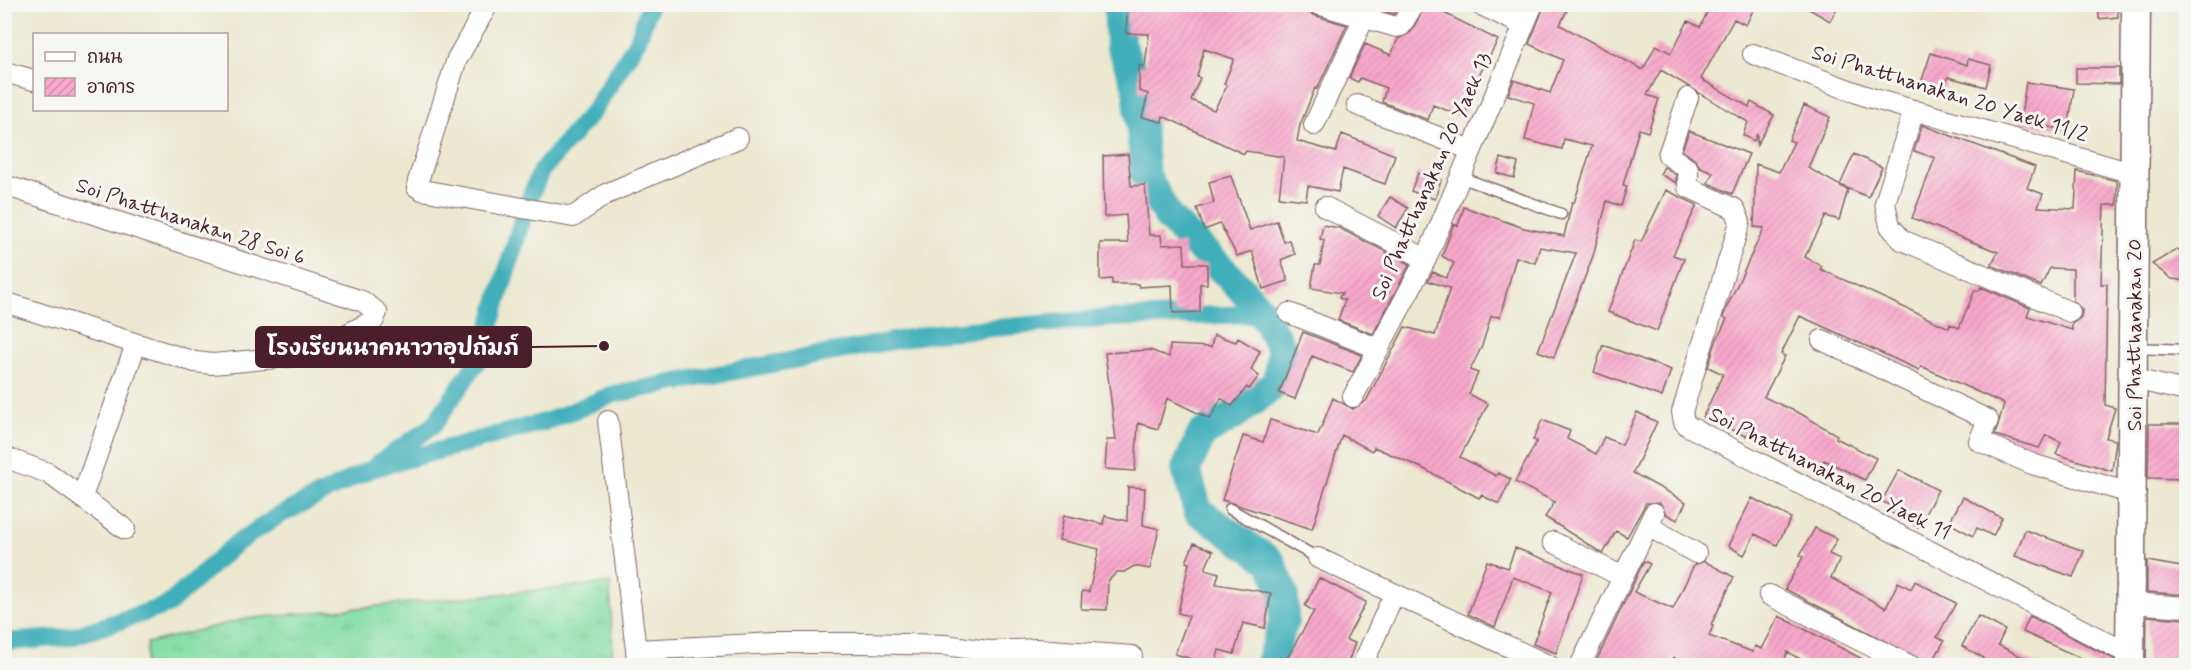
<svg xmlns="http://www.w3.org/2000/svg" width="2191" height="670" viewBox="0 0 2191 670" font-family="Mynerve,'Playpen Sans Thai',sans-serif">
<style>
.grass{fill:url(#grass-tufts);stroke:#687f68;stroke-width:1.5}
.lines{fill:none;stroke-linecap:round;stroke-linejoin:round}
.canal{stroke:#3fafba;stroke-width:18}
.river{stroke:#3fafba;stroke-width:30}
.building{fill:url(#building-hatch);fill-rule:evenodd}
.lane-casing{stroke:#836565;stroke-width:13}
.street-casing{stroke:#836565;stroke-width:22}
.secondary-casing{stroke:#836565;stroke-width:31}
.lane{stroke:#fff;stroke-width:10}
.street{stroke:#fff;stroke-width:20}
.secondary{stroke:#fff;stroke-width:28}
.labels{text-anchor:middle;stroke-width:6;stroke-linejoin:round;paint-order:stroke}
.street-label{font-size:21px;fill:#4a1f2b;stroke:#f6f6f2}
.leader{fill:none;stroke:#4a1f2b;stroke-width:2}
.callout-dot{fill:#4a1f2b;stroke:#f6f6f2;stroke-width:2}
.callout{fill:#4a1f2b;stroke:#4a1f2b;stroke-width:2}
.callout-label{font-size:22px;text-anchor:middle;font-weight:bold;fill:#fff}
</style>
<defs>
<pattern id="grass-tufts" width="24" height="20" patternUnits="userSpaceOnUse" patternTransform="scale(1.5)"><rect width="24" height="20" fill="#87dfa5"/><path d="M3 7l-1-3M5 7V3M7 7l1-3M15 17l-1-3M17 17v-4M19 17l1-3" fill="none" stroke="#76bf8e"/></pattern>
<pattern id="building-hatch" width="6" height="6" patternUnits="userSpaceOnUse" patternTransform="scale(1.5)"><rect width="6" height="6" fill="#f8a8cb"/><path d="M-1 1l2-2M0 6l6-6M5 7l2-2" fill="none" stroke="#d690ae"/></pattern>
</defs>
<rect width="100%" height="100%" fill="#f6f6f2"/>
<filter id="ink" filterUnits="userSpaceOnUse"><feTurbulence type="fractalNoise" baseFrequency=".0167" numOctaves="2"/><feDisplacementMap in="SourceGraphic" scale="12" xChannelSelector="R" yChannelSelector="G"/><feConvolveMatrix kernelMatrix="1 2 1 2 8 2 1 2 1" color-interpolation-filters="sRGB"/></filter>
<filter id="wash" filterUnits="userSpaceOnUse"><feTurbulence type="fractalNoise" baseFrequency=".008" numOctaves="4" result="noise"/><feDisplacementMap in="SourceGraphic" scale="24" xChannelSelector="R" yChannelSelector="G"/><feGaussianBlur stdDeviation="1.35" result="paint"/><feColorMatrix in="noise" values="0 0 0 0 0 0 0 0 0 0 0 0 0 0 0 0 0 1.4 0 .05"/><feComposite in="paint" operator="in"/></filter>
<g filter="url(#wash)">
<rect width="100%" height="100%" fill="#ece8d0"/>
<!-- grass -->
<path class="grass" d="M610,583L613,665H145L147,643L245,619Z"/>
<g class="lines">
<!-- canal -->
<path class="canal" d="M377,464L433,426L481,356L525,210L541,171L593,111L638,40L650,4
M4,642L71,637L168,605L234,545L278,516L371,469L548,421L614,394L935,333L1111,318L1263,314"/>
<!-- river -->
<path class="river" d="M1118,4L1120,44L1137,85L1145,174L1168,217L1237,284L1263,314L1282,349L1277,383L1234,415L1202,434L1186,469L1198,511L1271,562L1284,594V621L1269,666"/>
</g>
<g id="blocks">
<!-- building -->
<path class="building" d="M1128,4H1305L1308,12L1313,15L1347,25L1317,89L1315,88L1300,125L1297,141L1336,152L1342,134L1395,155L1385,184L1343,169L1338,192L1308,186L1306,200L1279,197L1284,157L1246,151L1244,154L1163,116L1162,122L1142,117L1148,94L1139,91V66H1145L1149,34L1126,33ZM1204,49L1234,59L1224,84L1227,86L1214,110L1191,100L1200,78L1197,77Z
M1362,4H1400L1394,14Z
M1426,4L1498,40L1477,79L1479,80L1464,117L1433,105L1428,120L1382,102L1386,88L1360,78L1358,82L1349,78L1365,44L1391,55L1398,39L1411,32Z
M1545,4H1570L1560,25L1643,70L1656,45L1671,53L1688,21L1700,27L1710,7L1706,4H1756L1746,25L1734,19L1701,79L1749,107L1751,102L1774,115L1757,145V134L1754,141L1743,135L1748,122L1661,70L1647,95L1659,99L1648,132L1639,129L1623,185L1627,186L1621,206L1607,201L1593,256L1554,357L1538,351L1576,253L1540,247L1535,263L1516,257L1500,317L1491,316L1482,346L1470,370L1478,373L1469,394L1488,404L1460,457L1496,476L1498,473L1511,479L1499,504L1481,495L1479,498L1422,468L1374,447L1372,451L1342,435L1312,529L1222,500L1243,436L1263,442L1270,420L1318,435L1333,398L1353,409L1366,401L1405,327L1435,335L1450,288L1428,281L1433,272L1446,278L1454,263L1442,256L1454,224L1458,226L1464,207L1524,228L1564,236L1572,202L1574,203L1592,146L1564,139L1562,149L1525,140L1534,103L1508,95L1514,80L1550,93L1563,60L1529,44Z
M1800,4H1839L1830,21Z
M2098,4H2117L2118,17L2099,19Z
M1931,53L1967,65L1968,59L1991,65L1986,87L1948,77L1943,93L1920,86Z
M2076,68H2119V84L2076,83Z
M2026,82L2074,89L2068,130L2020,123Z
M1804,105L1830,117L1808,168L1848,190L1839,220L1826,216L1805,257L1822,266L1820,269L1949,328L1950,324L1959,328L1975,290L1979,291L1981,287L2030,308L2027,316L2072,330V324L2081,317L2082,310L2073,300V269L2050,268L2041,286L1991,265L1998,252L1912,218L1935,158L1914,151L1922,125L2035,167L2027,188L2043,194L2038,207L2075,209L2077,171L2117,181V205H2104L2101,284H2107L2105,405L2115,408L2106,438L2116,440L2112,471L2056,454L2061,442L2046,435L2039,448L1995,435L2004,404L1921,366L1919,370L1800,316L1781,354L1785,356L1764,397L1801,414L1837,435L1836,438L1876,458L1865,480L1824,460L1820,468L1748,434L1746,436L1703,417L1723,374L1708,367L1717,339L1727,319L1723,317L1725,311L1764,228L1754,227L1756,164L1779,172L1794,142L1789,140Z
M1689,131L1749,154L1732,194L1708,183L1713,172L1700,167L1695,160L1682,150Z
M1128,154L1131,186L1145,185L1149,235H1161L1162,245L1184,244L1185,264H1207V284H1200V312L1173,313L1172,285L1139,287L1138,284H1112V279L1100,280V243H1128L1126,215L1104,217L1103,156Z
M1854,154L1882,167L1868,197L1840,185Z
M1501,158L1518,163L1514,178L1497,173Z
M1664,167L1676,175V183L1660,174Z
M1418,173L1441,180L1435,199L1411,191Z
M1231,176L1250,230L1277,221L1284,242L1289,240L1295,254L1281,260L1288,281L1263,289L1252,251L1237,256L1220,224L1204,230L1197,208L1214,203L1209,182Z
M1666,190L1697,205L1673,255L1684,259L1657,331L1608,312L1635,240L1641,242Z
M1390,197L1408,208L1396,228L1378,216Z
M1323,225L1339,228L1410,264L1373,334L1338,320L1345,300L1339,298L1342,293L1311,288L1315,265H1320L1324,240L1320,239Z
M2176,250L2187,251V281L2172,279L2152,264Z
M1303,332L1362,355L1353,372L1312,356L1295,399L1279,393Z
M1214,335L1236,342L1238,338L1260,351L1251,370L1259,376L1249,389L1247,387L1232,406L1221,398L1210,419L1167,398L1158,429L1138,423L1135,471L1105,469L1107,440H1116L1105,353L1150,350L1169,357L1170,345L1211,347Z
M1603,345L1671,370L1662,397L1594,372Z
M1637,412L1657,422L1633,473L1686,502L1677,520L1666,514L1660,503H1646L1627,537L1616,531L1603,554L1545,517L1555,502L1515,482L1537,441L1533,440L1542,420L1570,431L1567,439L1596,454L1604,437L1622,445Z
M2149,424H2185L2184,479L2148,478Z
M1899,470L1938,490L1918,527L1890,512L1892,507L1882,501Z
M1128,487L1145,488L1143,525L1159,529L1150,569L1134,566L1124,572H1117L1108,581L1107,610L1081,609L1082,591L1089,592L1099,549L1059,540L1064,515L1103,524L1105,516L1127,521Z
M1963,497L2002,518L1993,536L1977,528L1973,536L1949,523Z
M1752,498L1791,518L1777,545L1755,534L1744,555L1728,546Z
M1815,528L1837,539L1829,554L1840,559L1831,578L1869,599L1886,608L1898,582L1911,589L1915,581L1956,603L1937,637L1944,641L1931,665L1785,589L1803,557L1800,555Z
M2025,530L2084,551L2073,577L2015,556Z
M1194,543L1213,551L1205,569L1219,573L1216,584L1271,593L1265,628L1243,623L1234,654L1219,650L1215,666L1175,654L1189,616L1178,613L1189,563L1186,562Z
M1515,548L1583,574L1556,653L1533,644L1552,592L1513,577L1495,627L1468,614L1487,561L1508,568Z
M1644,561L1650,564L1634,592L1673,609L1694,565L1704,561L1734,577L1711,625L1713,626L1709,636L1753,652L1755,646L1762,649L1779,616L1876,666H1814L1787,652L1784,663L1786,666H1692L1673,657L1669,666H1594Z
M2147,561L2187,568V595L2147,592Z
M1319,578L1366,602L1346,640L1355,643L1347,666H1286L1290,660L1287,658L1314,611L1305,606Z
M1978,616L2005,630L1998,645L2040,666H1980L1984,658L1962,646Z
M2030,616L2114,659V666H2098L2023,632Z
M2147,616L2187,619V666H2146Z"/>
</g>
</g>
<g filter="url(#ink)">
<use href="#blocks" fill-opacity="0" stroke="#836565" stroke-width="1.5"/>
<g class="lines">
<defs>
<path id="lane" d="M1460,177L1561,214
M2135,348L2186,350
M1230,509L1318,558"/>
<path id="street" d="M488,4L457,59L418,181L417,187L422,190L573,217L606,194L738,138
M1317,4L1396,27L1401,26L1414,4
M1479,4L1523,25
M1753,54L1868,97L2135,174
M4,72L34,80
M1688,98L1668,155L1688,169V187L1735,209L1740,222L1682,412L1684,422L1688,426L2131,655
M1357,105L1471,150
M1914,110L1885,203L1890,226L1902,240L2070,312
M1314,125L1364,18
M4,185L362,301L377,312L374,320L307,355L213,364L195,362L4,302
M1325,207L1426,259
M1289,313L1379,349
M1822,340L1988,420L1979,441L2032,464L2133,494
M2134,379L2186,391
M1353,397L1426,259L1533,4
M608,421L638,666
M4,457L48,473L125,529
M82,497L136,344
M1648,526L1696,553
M1553,542L1623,577
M1318,558L1550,666
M1769,595L1911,666
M2131,603L2186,607
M636,650L778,643H863L945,645L988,651L1037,649L1132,656
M1362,666L1394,594
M1580,666L1654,513"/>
<path id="secondary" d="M2130,666L2136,4"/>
</defs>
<!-- lane casing -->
<use href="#lane" class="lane-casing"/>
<!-- street casing -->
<use href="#street" class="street-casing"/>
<!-- secondary casing -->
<use href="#secondary" class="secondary-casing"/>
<!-- lane -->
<use href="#lane" class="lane"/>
<!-- street -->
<use href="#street" class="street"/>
<!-- secondary -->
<use href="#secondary" class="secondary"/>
</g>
</g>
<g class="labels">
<!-- street labels -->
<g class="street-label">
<text transform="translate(1950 93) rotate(17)" y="7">Soi Phatthanakan 20 Yaek 11/2</text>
<text transform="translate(1431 176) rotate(-66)" y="7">Soi Phatthanakan 20 Yaek 13</text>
<text transform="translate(191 221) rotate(18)" y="7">Soi Phatthanakan 28 Soi 6</text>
<text transform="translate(2134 335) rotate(-90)" y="7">Soi Phatthanakan 20</text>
<text transform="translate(1830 473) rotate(27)" y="7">Soi Phatthanakan 20 Yaek 11</text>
</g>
</g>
<!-- callouts -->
<path class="leader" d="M604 346L531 347"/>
<circle class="callout-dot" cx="604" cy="346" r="6"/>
<rect class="callout" x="256" y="327" width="275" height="40" rx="6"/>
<g class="callout-label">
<text x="393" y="355">โรงเรียนนาคนาวาอุปถัมภ์</text>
</g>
<!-- margin -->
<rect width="2191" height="670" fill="none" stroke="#f6f6f2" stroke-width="24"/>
<!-- legend -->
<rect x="33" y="33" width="195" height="78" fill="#f6f6f2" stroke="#b1a0a2" stroke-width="1.5"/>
<rect x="45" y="52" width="30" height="9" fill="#ffffff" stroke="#b1a0a2" stroke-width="1.5"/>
<text x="87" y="63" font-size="18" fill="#4a1f2b">ถนน</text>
<rect x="45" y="78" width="30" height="18" fill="url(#building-hatch)" stroke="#b1a0a2" stroke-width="1.5"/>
<text x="87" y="93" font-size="18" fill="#4a1f2b">อาคาร</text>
</svg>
